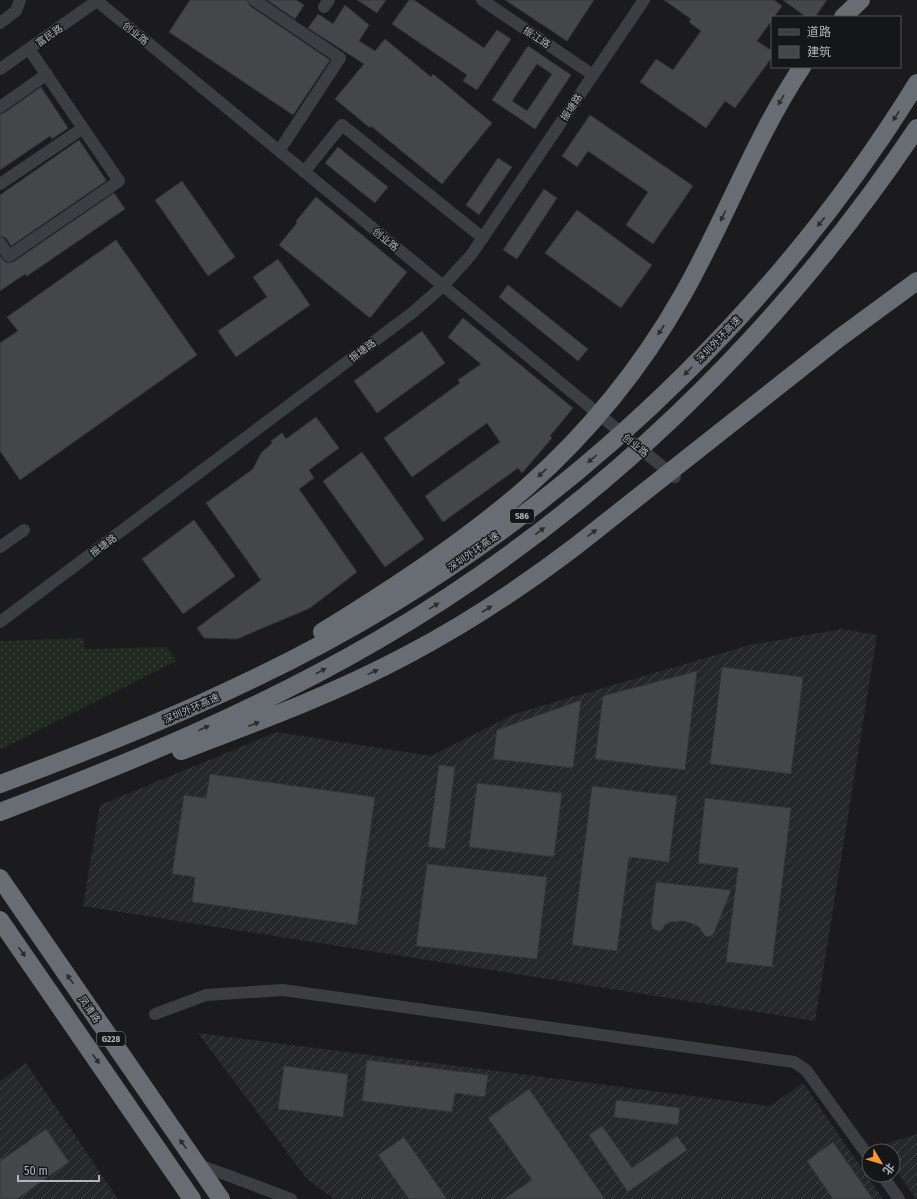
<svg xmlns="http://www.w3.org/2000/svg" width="917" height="1199" viewBox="0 0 917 1199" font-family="'Fira Sans Condensed','Noto Sans SC',sans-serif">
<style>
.industrial{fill:url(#industrial-furrows)}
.grass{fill:url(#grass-dots)}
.building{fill:#45464a;stroke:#343539;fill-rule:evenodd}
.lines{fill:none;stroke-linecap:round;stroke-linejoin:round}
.minor{stroke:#3b3e42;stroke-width:12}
.highway{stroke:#676d73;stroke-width:18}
.highway-bridge{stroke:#676d73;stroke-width:18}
.oneway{fill:#2a2c2f}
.labels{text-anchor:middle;stroke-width:3;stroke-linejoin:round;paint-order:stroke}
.shield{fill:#151618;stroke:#7f858c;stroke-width:1}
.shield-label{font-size:9px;font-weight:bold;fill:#adb5bd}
.street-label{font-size:10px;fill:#adb5bd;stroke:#151618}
</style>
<defs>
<pattern id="industrial-furrows" width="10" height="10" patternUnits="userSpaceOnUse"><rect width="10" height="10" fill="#26272a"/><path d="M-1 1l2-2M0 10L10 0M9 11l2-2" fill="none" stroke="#434447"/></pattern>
<pattern id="grass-dots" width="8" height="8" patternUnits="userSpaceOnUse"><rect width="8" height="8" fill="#202920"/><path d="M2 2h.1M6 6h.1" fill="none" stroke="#3e463e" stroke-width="1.8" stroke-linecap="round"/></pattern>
</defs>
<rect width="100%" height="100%" fill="#1b1b1d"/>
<!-- industrial -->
<path class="industrial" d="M841,629L877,635L815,1021L83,906L100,805L277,732L431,756L514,714L750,645Z
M198,1033L770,1106L803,1083L883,1199H334L307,1179Z
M26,1063L118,1199H0V1081Z
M917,1134V1199H916L893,1166V1151H883L879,1146Z"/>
<!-- grass -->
<path class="grass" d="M83,638L85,649L167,647L176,661L0,750V641Z"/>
<!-- building -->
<path class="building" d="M190,0H247L250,6L330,60L293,115L169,32Z
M267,0H296L304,5L295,19Z
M357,0H386L377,13Z
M409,0H414L484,48L497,30L511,39L477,90L463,81L467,75L392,24Z
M505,0H594L567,41Z
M664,0H774L782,6L774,17H772V20L757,41L772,51V57L735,108L725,101L706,128L640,82L656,59L673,70L701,31L689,22L691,19Z
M783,0H827L815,17H806Z
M345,5L369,25L359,41L375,51L385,39L431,77L433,74L492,123L442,184L371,126L370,128L335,99L364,64L308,28L318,14L333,24Z
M528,46L571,75L535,129L492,100ZM537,64L552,74L527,111L512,101Z
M41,87L68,128L52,139L50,136L0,170V114L4,113Z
M590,115L693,186L653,244L626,225L648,192L588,151L577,167L562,156Z
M79,140L106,180V181L11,246L6,238L0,236V195Z
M338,147L388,187L375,203L325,163Z
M498,158L512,167L479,215L466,205Z
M182,181L235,257L208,276L155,200Z
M544,189L557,198L517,259L503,250Z
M114,193L125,209L27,276L25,274L0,291V256L6,263L13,262Z
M316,197L407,272L370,318L279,245L297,223L296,221Z
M577,210L652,265L621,308L545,253Z
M116,240L197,355L20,480L0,451V343L18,331L7,317Z
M278,259L310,305L236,357L218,331L267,297L253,277Z
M508,285L588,349L578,361L499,297Z
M463,318L573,408L550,436L552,438L522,473L518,468L443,522L425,496L500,442L487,423L412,477L384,438L460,383L458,380L481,364L448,337Z
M422,331L445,363L377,413L354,381Z
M316,417L339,448L309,470L314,478L299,489L357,572L310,608L289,617L237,639L204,638L197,628L261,580L206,503L253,469L261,453L272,443L271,441L282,433L286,439Z
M362,452L424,539L385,567L323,481Z
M194,520L235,576L183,614L142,559Z
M722,667L803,677L791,774L710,764Z
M697,671L685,770L595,759L603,696Z
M581,700L573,768L493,759L497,730Z
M439,765L455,767L445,849L428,847Z
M210,774L375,797L357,925L192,902L195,877L172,874L184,795L206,798Z
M477,783L562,793L554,857L469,847Z
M592,786L677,796L669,862L629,857L617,951L572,945Z
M705,798L791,808L772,967L726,962L738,868L698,863Z
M427,864L547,877L537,959L416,946Z
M656,882L731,890L714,933L709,937L706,936L702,932L701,929L696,925L684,921L671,922L665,925L662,930L659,931L653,929L651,923Z
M367,1060L488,1075L485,1097L455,1093L452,1112L362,1101Z
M284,1066L348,1074L343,1117L278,1109Z
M529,1089L605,1199H504L532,1180L488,1118Z
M616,1100L680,1108L678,1125L614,1117Z
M602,1126L632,1168L677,1136L687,1150L628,1192L589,1135Z
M46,1129L69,1162L17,1199H0V1161Z
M404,1137L447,1199H409L378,1155Z
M833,1142L873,1199H833L807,1161Z"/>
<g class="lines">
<!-- minor -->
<path class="minor" d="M96,0L675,477
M254,0L340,58L279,151
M482,0L593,75
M324,7L329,0
M0,23L16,11L20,0
M0,69L98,0
M0,107L47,74
M304,172L342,125L483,238
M0,184L83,128
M0,243L9,256L119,181L29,49
M0,547L24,530
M0,622L412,313L443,286L471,255L644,0
M155,1014L206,995L283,990L794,1062L806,1070L869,1157
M197,1164L291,1199
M882,1175L899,1199"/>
<!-- highway -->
<path class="highway" d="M843,17L861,0
M0,878L221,1199
M0,920L192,1199"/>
<!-- highway-bridge -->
<path class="highway-bridge" d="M322,632C393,588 464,542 527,487C589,432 641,368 682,296C725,221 754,139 802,67
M181,751C258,722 334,694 407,655C466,624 522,587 576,546L838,339L917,281
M0,784C135,734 269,679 392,604C601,477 789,291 917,83
M0,812C129,763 258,710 378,640C594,514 778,336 917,128"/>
</g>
<!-- one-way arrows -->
<defs><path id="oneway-solid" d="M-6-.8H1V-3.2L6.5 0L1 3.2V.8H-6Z"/></defs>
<g class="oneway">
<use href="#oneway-solid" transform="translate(781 100) rotate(120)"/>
<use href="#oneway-solid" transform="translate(896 116) rotate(123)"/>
<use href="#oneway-solid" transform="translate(723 216) rotate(116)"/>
<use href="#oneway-solid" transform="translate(821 222) rotate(129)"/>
<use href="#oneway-solid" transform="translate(661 330) rotate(123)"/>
<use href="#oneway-solid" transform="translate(688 371) rotate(134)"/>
<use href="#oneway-solid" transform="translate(592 459) rotate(140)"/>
<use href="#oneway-solid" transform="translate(542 473) rotate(137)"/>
<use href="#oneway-solid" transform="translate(540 531) rotate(-38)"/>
<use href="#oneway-solid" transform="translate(592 533) rotate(-38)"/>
<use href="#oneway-solid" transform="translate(434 606) rotate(-32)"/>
<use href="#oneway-solid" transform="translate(487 609) rotate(-33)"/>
<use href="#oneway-solid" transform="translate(321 671) rotate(-28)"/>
<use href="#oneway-solid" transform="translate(373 672) rotate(-26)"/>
<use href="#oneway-solid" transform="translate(254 724) rotate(-21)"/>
<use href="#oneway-solid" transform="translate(204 728) rotate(-24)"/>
<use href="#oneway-solid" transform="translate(22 952) rotate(55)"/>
<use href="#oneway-solid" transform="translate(70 979) rotate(-125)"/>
<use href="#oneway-solid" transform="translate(96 1059) rotate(55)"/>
<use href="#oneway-solid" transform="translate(183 1144) rotate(-125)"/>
</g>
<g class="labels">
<!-- shield labels -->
<g class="shield">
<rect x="510" y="509" width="24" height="14" rx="3"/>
<rect x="97" y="1032" width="28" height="14" rx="3"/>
</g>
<g class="shield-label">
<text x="522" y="519">S86</text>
<text x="111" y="1042">G228</text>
</g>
<!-- street labels -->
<g class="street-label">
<text transform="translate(136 33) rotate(39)" y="4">创业路</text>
<text transform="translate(49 35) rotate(-35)" y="4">富民路</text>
<text transform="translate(537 37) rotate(34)" y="4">振江路</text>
<text transform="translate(571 107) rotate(-56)" y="4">振塘路</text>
<text transform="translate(386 239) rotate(39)" y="4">创业路</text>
<text transform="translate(718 339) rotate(-46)" y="4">深圳外环高速</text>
<text transform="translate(362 350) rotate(-37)" y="4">振塘路</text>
<text transform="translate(636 445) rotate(39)" y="4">创业路</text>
<text transform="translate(103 545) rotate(-37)" y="4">振塘路</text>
<text transform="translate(473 551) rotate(-35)" y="4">深圳外环高速</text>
<text transform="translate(191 708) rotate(-24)" y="4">深圳外环高速</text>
<text transform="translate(90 1009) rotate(55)" y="4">凤清路</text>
</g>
</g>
<!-- legend -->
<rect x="771" y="16" width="130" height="52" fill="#151618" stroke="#52565a"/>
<rect x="779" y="29" width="20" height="6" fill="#3b3e42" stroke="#52565a"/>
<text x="807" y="36" font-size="12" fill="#adb5bd">道路</text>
<rect x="779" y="46" width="20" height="12" fill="#45464a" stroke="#52565a"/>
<text x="807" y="56" font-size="12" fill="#adb5bd">建筑</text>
<!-- north arrow -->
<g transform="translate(881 1163) rotate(128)"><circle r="19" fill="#151618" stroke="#52565a"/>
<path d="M0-3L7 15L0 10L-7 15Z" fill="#f89537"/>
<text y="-6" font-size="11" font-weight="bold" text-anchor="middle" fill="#adb5bd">北</text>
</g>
<!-- scale -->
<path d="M18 1175v6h81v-6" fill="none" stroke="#adb5bd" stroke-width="2"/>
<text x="24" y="1175" font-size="12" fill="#adb5bd" stroke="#151618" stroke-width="3" paint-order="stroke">50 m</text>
</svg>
